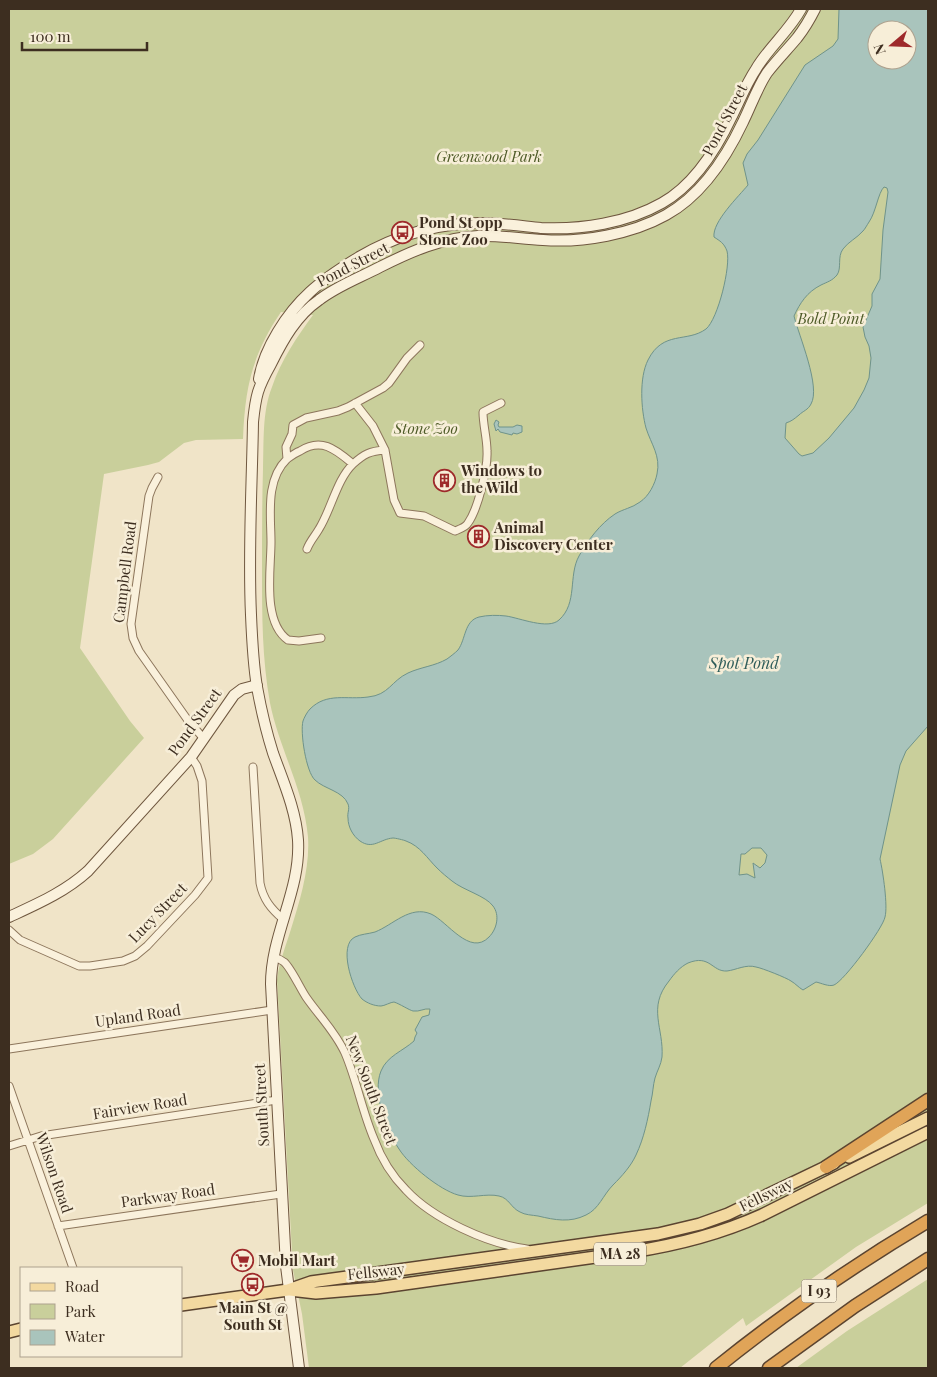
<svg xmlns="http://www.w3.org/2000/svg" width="937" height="1377" viewBox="0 0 937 1377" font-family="'Playfair Display',serif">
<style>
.green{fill:#c9cf9b;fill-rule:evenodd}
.water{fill:#a9c4bc;stroke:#6f938a;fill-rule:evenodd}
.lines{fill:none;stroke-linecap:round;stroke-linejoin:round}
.street-casing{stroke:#8d765c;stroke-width:9}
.secondary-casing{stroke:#6f573f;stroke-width:12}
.primary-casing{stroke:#5b4430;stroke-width:14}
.highway-casing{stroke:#5b4430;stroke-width:15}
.street{stroke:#faf1dc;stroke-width:7}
.secondary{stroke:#faf1dc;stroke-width:10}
.primary{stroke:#f3d9a0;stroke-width:11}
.highway{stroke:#e0a458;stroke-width:12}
.labels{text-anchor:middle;stroke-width:5;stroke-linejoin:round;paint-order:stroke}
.shield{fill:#f7eed8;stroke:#756857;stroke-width:1}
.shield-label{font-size:14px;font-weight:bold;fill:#3d2e20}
.street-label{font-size:15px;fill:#3d2e20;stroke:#f7eed8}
.park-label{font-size:15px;font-style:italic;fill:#4d5a26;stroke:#f7eed8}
.poi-label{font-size:15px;font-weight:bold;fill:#3d2e20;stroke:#f7eed8;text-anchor:start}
.water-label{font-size:16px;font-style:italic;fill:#2f5d5a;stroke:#f7eed8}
</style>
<rect width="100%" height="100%" fill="#f0e4c8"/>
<!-- green -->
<path class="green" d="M9,9H928V1203L856,1247L746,1326L743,1318L680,1368H309L302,1314L293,1270L277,980C279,962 286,946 291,929C300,900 310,868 308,837C304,790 279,748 270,703C262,659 262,615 262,571C262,537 262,503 263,469C264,442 262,412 272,387C281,360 297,337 313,315L281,312C252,355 245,387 243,439L196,440L184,443L159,462L148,465L104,474L80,648L130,721L144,738L53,839L33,854L9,864ZM877,30H907V60H877Z
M928,1279V1368H796L847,1331Z"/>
<!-- water -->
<path class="water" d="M839,9H928V726L906,751L900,765L880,859C883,872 888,906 885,917C883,928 844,981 834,985C829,987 821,983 816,982L803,990C798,987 796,984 791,981C787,978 762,968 756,967C746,964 736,970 727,971C712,972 710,954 688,963C680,967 674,974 669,981C647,1008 664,1028 662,1057C661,1065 657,1071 655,1078C653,1085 653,1093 651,1101C648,1119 644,1138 636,1155C631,1166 622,1176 613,1185C603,1195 599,1209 586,1215C570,1223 555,1220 538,1216C532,1215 525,1215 520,1212C511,1208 509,1198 499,1196C486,1193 471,1199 458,1195C440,1190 409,1165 399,1149C386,1130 372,1093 381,1071C387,1056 403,1051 414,1041L415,1037L417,1033L415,1030L422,1017L429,1015L430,1009C424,1008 420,1012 413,1011C409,1010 400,1004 394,1002C391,1002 384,1006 381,1006C374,1006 367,1003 362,999C352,988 338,945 355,937C361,934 368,934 375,932C393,925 410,905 431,914C447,921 470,957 489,937C497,929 500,915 493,906C486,896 463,890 452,881C447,877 442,873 437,868C427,858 420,846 406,841C404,840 395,838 393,838C380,839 373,850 360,841C353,836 348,827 348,818C347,813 350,809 348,804C343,791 324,789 315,780C306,772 300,732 303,721C304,718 307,712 310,709C327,692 347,700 368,697C389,695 391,681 408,673C421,667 435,666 447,659C451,656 455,653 458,650C466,639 464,621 479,617C487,615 498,615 506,616C520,618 548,630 559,620C578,603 568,576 579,556C588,540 600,524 615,514C623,509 632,508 640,502C649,496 655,484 657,474C661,456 651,444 646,428C641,409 639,378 648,360C663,330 687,343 706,329C718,319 731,266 727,251C724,243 720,241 714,237C712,222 739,196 748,185L743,163L747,154L758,140L805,65L833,46L838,39ZM877,30H907V60H877ZM884,187L887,188L888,192L883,230L880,279L872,294V306L863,327L865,337L869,346L871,358L869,378L864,390L854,408L829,438L813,453L802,456L799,454L785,438L786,423C792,421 794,419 799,415C803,411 808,410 811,404C821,387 799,336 794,316C800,303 807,292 821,285C827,282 832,281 837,275C842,268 837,257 843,249C848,242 857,238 863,231C865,229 867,225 869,222C876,212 878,193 884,187ZM752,848H761L767,855L765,863L760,868L753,863L755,878L747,874L739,875L741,854H745Z
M496,420L499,422L498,425L499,427H513L517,425L522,426V432L517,434L513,433L512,435L500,432L498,429L496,431L494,424Z"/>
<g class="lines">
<defs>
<path id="street" d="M355,403L373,426L385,450
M287,459L286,447L292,434L293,425L306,418L338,411L348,407L383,388L389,383L407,358L420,345
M158,477L152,488L149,496L131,624L133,638L139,651L187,719L204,739
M307,549C310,541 315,536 319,529C331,510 337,479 353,464
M321,638L299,641L288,640C262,622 271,570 271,542C271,516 265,480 287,459C291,456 295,453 300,451C322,437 336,450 353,464C364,454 370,451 385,450L394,500L400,513L424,516L455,531C460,529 466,527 468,523C478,509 488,468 487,451C487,438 483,425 483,412L501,403
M253,767L260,883C263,899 271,909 283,919
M9,930L20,940L79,966H90L123,961L135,956L147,946L195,895L208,878L202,781L197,766L191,757
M273,957C277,958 280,959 284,962C291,968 300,988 306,997C319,1016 335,1031 345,1053C357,1081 362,1111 374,1139C381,1158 392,1176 406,1190C433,1219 488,1244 527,1249
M9,1049L272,1010
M9,1086L73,1268
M9,1146L41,1136L277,1100
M58,1226L281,1194"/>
<path id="secondary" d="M259,379C264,348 287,313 310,292C325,278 341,268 359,257C397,235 437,223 481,223C501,223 521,226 541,228C581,230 627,223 662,203C694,185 717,148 732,116C740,100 746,84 756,69C769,47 789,31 801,9
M9,917C37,904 65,892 88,871L191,757L234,695L242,689L257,685
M299,1368L286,1266L271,984C271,934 301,890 298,840C296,810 283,781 273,753C266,731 261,709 257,687C253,663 252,639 251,615C248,551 252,486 253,422C254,412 255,402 258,392C261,382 266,373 271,364C283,340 296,316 319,300C337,286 359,278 380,267C412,251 441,238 478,236C500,235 521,239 543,240C583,243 632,234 666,215C702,195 726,158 743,122C751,106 757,88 767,73C776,61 787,50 797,38C804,29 810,19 815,9"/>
<path id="primary" d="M849,1157L928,1118
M290,1290L316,1293L376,1288L631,1252C677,1245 720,1234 762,1215L928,1132
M181,1305L288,1290L311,1282L658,1234L700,1224L728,1214L834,1163
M9,1332L21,1329"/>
<path id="highway" d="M826,1167L928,1100
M716,1368C783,1314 854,1265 928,1221
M769,1368L855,1306L928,1259"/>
</defs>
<!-- street casing -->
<use href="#street" class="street-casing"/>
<!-- secondary casing -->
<use href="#secondary" class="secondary-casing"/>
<!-- primary casing -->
<use href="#primary" class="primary-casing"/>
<!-- highway casing -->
<use href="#highway" class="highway-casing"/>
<!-- street -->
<use href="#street" class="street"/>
<!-- secondary -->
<use href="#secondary" class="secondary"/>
<!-- primary -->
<use href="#primary" class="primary"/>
<!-- highway -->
<use href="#highway" class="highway"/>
</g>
<!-- icons -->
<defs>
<symbol id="bus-ring" viewBox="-11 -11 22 22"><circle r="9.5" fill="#f7eed8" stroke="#9e2a2b" stroke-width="1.5"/><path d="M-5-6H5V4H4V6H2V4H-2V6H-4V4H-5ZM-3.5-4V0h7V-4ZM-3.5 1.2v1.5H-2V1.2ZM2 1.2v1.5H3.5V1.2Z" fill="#9e2a2b"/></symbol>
<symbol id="building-ring" viewBox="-11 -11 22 22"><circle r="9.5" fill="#f7eed8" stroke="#9e2a2b" stroke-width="1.5"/><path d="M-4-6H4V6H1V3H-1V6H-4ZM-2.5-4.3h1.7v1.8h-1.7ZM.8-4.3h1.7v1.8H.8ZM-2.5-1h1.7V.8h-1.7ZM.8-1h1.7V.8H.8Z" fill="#9e2a2b"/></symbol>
<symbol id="supermarket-ring" viewBox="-11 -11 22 22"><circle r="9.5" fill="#f7eed8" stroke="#9e2a2b" stroke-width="1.5"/><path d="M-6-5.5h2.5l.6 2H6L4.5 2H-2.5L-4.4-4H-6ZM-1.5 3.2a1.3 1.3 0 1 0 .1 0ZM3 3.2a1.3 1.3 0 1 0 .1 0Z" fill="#9e2a2b"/></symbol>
</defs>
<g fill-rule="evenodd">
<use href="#bus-ring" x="390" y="220" width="25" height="25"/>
<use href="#building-ring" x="432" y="468" width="25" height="25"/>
<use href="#building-ring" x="466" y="524" width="25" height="25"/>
<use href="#supermarket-ring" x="230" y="1248" width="25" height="25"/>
<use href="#bus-ring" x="240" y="1272" width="25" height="25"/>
</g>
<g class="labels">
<!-- shield labels -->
<g class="shield">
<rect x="594" y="1242.5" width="52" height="23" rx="4"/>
<rect x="801.5" y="1279.5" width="35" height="23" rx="4"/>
</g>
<g class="shield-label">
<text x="620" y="1259">MA 28</text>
<text x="819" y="1296">I 93</text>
</g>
<!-- street labels -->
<g class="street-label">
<text transform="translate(725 120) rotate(-62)" y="5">Pond Street</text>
<text transform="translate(353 265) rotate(-27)" y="5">Pond Street</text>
<text transform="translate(125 572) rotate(-83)" y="5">Campbell Road</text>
<text transform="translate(195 722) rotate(-54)" y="5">Pond Street</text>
<text transform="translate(158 913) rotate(-46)" y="5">Lucy Street</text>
<text transform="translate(138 1016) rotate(-8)" y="5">Upland Road</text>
<text transform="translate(371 1090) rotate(69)" y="5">New South Street</text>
<text transform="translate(262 1105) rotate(-93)" y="5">South Street</text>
<text transform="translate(140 1107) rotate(-9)" y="5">Fairview Road</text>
<text transform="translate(54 1173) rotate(71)" y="5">Wilson Road</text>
<text transform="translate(766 1195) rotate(-26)" y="5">Fellsway</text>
<text transform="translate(168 1196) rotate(-8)" y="5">Parkway Road</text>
<text transform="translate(376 1272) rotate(-6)" y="5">Fellsway</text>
</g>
<!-- park labels -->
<g class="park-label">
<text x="489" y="162">Greenwood Park</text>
<text x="831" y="324">Bold Point</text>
<text x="426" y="434">Stone Zoo</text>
</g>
<!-- poi labels -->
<g class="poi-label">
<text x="419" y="228">Pond St opp<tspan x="419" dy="17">Stone Zoo</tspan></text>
<text x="461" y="476">Windows to<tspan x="461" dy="17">the Wild</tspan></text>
<text x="494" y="533">Animal<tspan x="494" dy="17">Discovery Center</tspan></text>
<text x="258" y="1266">Mobil Mart</text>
<text x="253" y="1313" text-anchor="middle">Main St @<tspan x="253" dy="17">South St</tspan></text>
</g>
<!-- water labels -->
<g class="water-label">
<text x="744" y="669">Spot Pond</text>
</g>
</g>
<!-- border -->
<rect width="937" height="1377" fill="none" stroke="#3d2e20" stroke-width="20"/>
<!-- legend -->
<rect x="20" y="1267" width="162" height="90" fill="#f7eed8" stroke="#ada18e"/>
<rect x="30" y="1283" width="25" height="8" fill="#f3d9a0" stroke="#ada18e"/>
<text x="65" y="1292" font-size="15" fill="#3d2e20">Road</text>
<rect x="30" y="1304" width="25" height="15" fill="#c9cf9b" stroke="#ada18e"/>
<text x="65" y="1317" font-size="15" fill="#3d2e20">Park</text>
<rect x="30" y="1330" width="25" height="15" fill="#a9c4bc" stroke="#ada18e"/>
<text x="65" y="1342" font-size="15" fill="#3d2e20">Water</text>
<!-- north arrow -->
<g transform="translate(892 45) rotate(251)"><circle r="24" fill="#f7eed8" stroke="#ada18e"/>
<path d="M0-4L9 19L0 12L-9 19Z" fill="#9e2a2b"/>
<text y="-8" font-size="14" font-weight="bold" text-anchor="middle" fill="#3d2e20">N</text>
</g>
<!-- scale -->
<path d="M22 42v8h125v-8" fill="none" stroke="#3d2e20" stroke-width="2.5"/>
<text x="30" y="42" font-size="15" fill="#3d2e20" stroke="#f7eed8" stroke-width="4" paint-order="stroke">100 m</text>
</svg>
